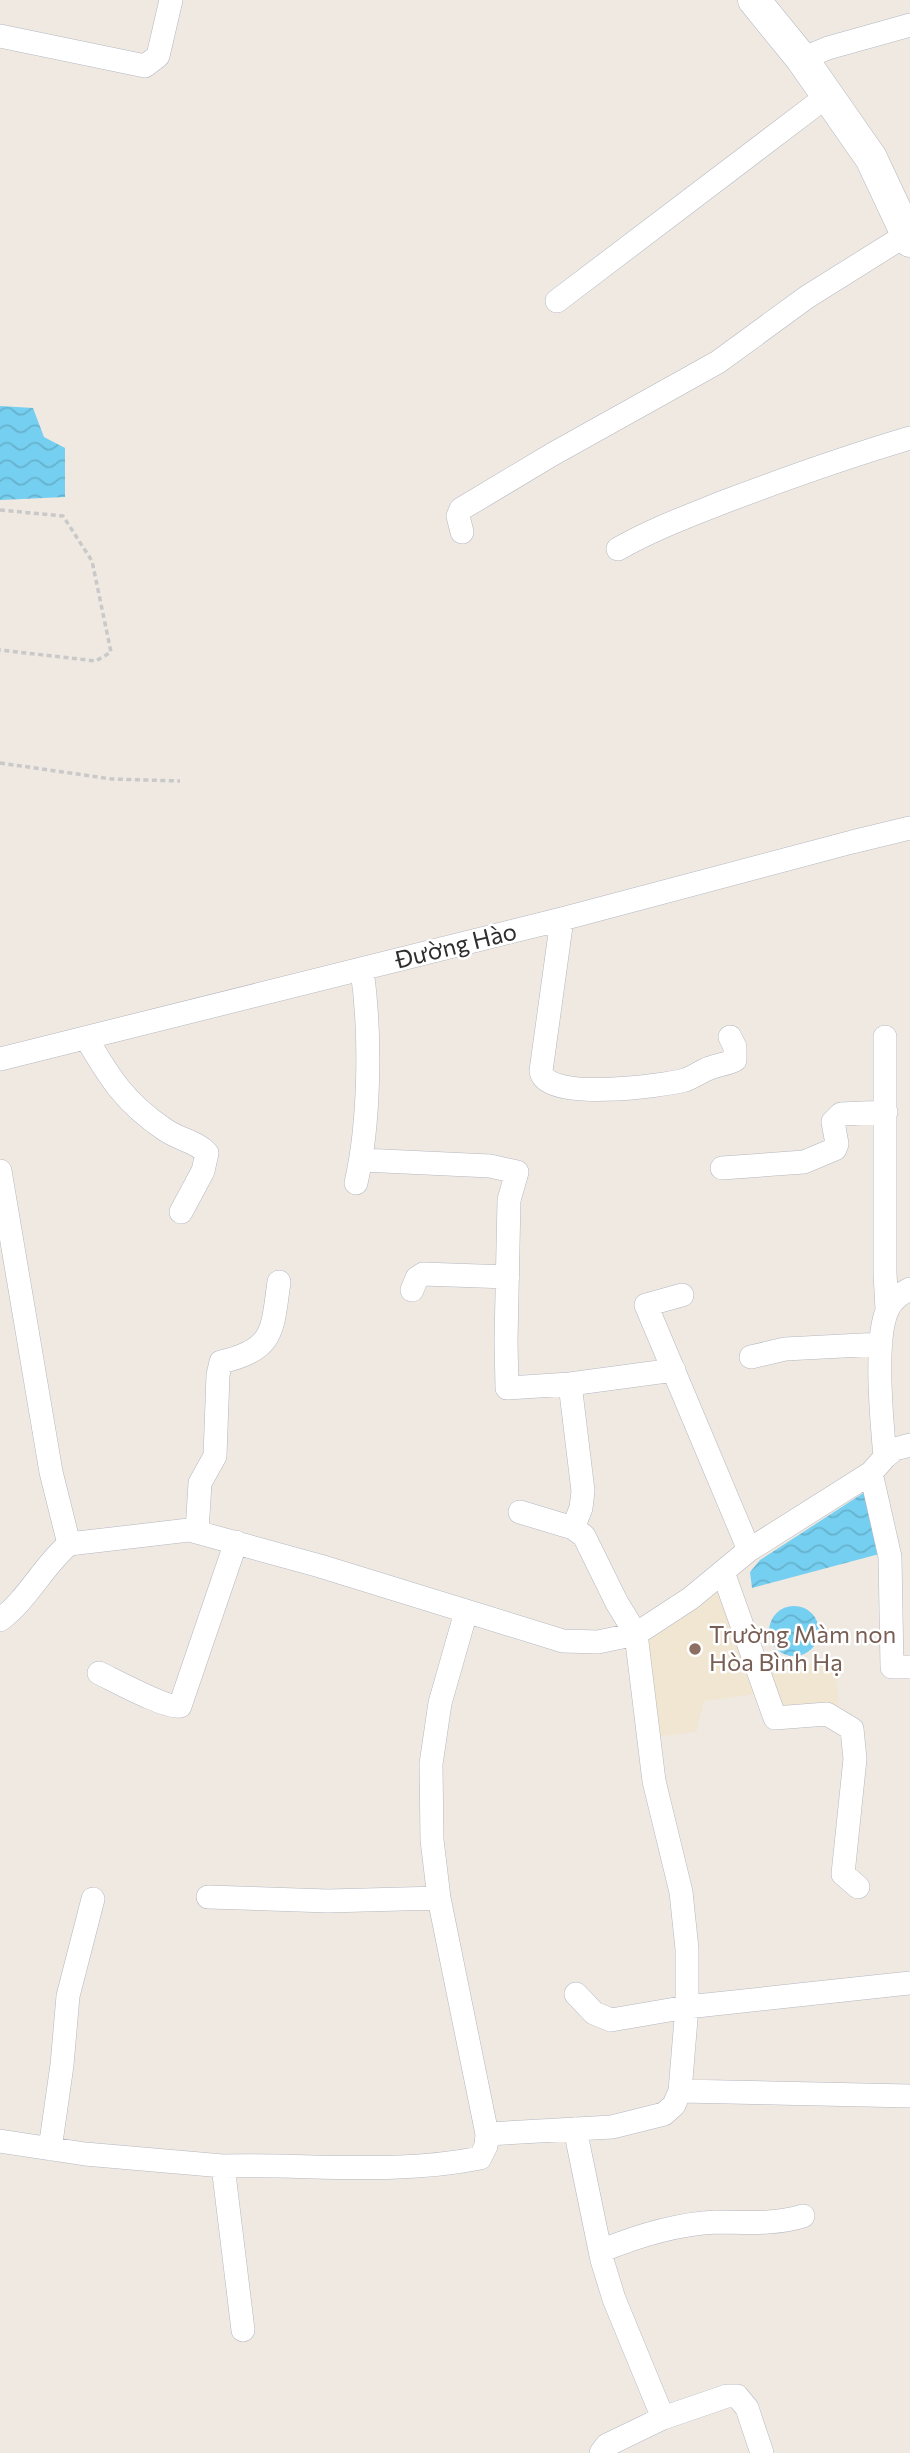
<svg xmlns="http://www.w3.org/2000/svg" width="910" height="2453" viewBox="0 0 910 2453" font-family="Commissioner,sans-serif">
<style>
.education{fill:#f0e6d1}
.water{fill:url(#water-waves)}
.lines{fill:none;stroke-linecap:round;stroke-linejoin:round}
.street-casing{stroke:#b4b7c1;stroke-width:24}
.secondary-casing{stroke:#b4b7c1;stroke-width:33}
.path{stroke:#c9c9c9;stroke-width:3.5;stroke-dasharray:5 3.5;stroke-linecap:butt}
.street{stroke:#fff;stroke-width:23}
.secondary{stroke:#fff;stroke-width:32}
.education-dot{fill:#8d6e63;stroke:#fff;stroke-width:2.5}
.labels{text-anchor:middle;stroke-width:5;stroke-linejoin:round;paint-order:stroke}
.street-label{font-size:24px;fill:#2e2e2e;stroke:#fff}
.education-label{font-size:24px;fill:#785e54;stroke:#fff;text-anchor:start}
</style>
<defs>
<pattern id="water-waves" width="16" height="10" patternUnits="userSpaceOnUse" patternTransform="scale(1.75)"><rect width="16" height="10" fill="#75cff0"/><path d="M0 5q4-4 8 0t8 0" fill="none" stroke="#66b2ce"/></pattern>
</defs>
<rect width="100%" height="100%" fill="#efe9e1"/>
<!-- education -->
<path class="education" d="M718,1578L757,1677L835,1659L839,1710L779,1713L772,1692L704,1701L696,1732L653,1737L643,1639Z"/>
<!-- water -->
<path class="water" d="M0,406L33,408L44,437L65,448V497L0,500Z
M868,1490L883,1553L752,1588L750,1572L760,1560Z
M769 1631a25 25 0 1 1 50 0a25 25 0 1 1-50 0Z"/>
<g class="lines">
<defs>
<path id="street" d="M0,36L145,66L158,56L171,0
M802,59L828,48L910,25
M557,301L827,96
M462,532L458,516L461,509L553,454L718,362L807,297L906,235
M618,549C651,530 686,517 721,503C784,479 846,457 910,438
M562,919L541,1071C545,1102 662,1086 685,1080C694,1077 701,1071 710,1068C718,1065 727,1064 735,1060V1047L730,1037
M885,1037V1273L887,1309
M86,1038C110,1078 124,1102 164,1129C177,1139 196,1141 207,1153L203,1171L181,1212
M0,1059L562,919L852,842L910,828
M362,1160L490,1166L517,1172L509,1200L506,1341L507,1388L570,1384L674,1370
M722,1168L804,1162L835,1149L837,1144L833,1122L841,1114L886,1112
M0,1171L51,1472L69,1544
M356,1183C370,1122 371,1032 362,970
M412,1290L417,1278L423,1274L508,1277
M682,1295L646,1305L749,1550
M751,1357L785,1349L881,1344
M570,1384L583,1491L581,1508L573,1528
M885,1457L895,1449L910,1445
M871,1473L890,1557L892,1667H910
M197,1532L200,1483L215,1456L218,1375L221,1362C275,1349 272,1331 279,1282
M723,1572L775,1718L827,1714L852,1729L855,1759L843,1874L858,1887
M0,1620C28,1599 43,1566 69,1544L189,1530L320,1566L563,1641L598,1642L636,1634L691,1598L749,1550L871,1473L885,1457C882,1423 874,1341 887,1311C891,1301 901,1293 910,1289
M99,1673C114,1680 167,1709 180,1706L236,1542
M208,1897L328,1901L439,1898
M576,1994L594,2013L611,2020L687,2007L910,1983
M680,2091L910,2096
M575,2129L602,2260L614,2299L663,2418
M487,2134L612,2127L664,2114L674,2105L680,2091L687,2007V1949L681,1892L654,1781L636,1634L617,1603L584,1536L573,1528L520,1512
M0,2141L85,2154L223,2166
M50,2149L62,2065L68,1996L93,1899
M601,2251C637,2236 676,2224 716,2222C745,2222 774,2225 803,2216
M243,2330L223,2166C309,2164 396,2175 480,2158L486,2146L487,2134L439,1898L432,1840L431,1764L440,1703L466,1612
M601,2453L607,2445L663,2418L727,2396H737L747,2408L762,2453"/>
<path id="secondary" d="M754,0L802,59L871,158L910,241"/>
</defs>
<!-- street casing -->
<use href="#street" class="street-casing"/>
<!-- secondary casing -->
<use href="#secondary" class="secondary-casing"/>
<!-- path -->
<path class="path" d="M0,510L63,516L92,561L111,652L96,661L0,650
M0,763L112,779L180,781"/>
<!-- street -->
<use href="#street" class="street"/>
<!-- secondary -->
<use href="#secondary" class="secondary"/>
</g>
<!-- markers -->
<circle class="education-dot" cx="695" cy="1649" r="7"/>
<g class="labels">
<!-- street labels -->
<g class="street-label">
<text transform="translate(456 946) rotate(-14)" y="8">Đường Hào</text>
</g>
<!-- education labels -->
<g class="education-label">
<text x="709" y="1643">Trường Màm non<tspan x="709" dy="28">Hòa Bình Hạ</tspan></text>
</g>
</g>
</svg>
